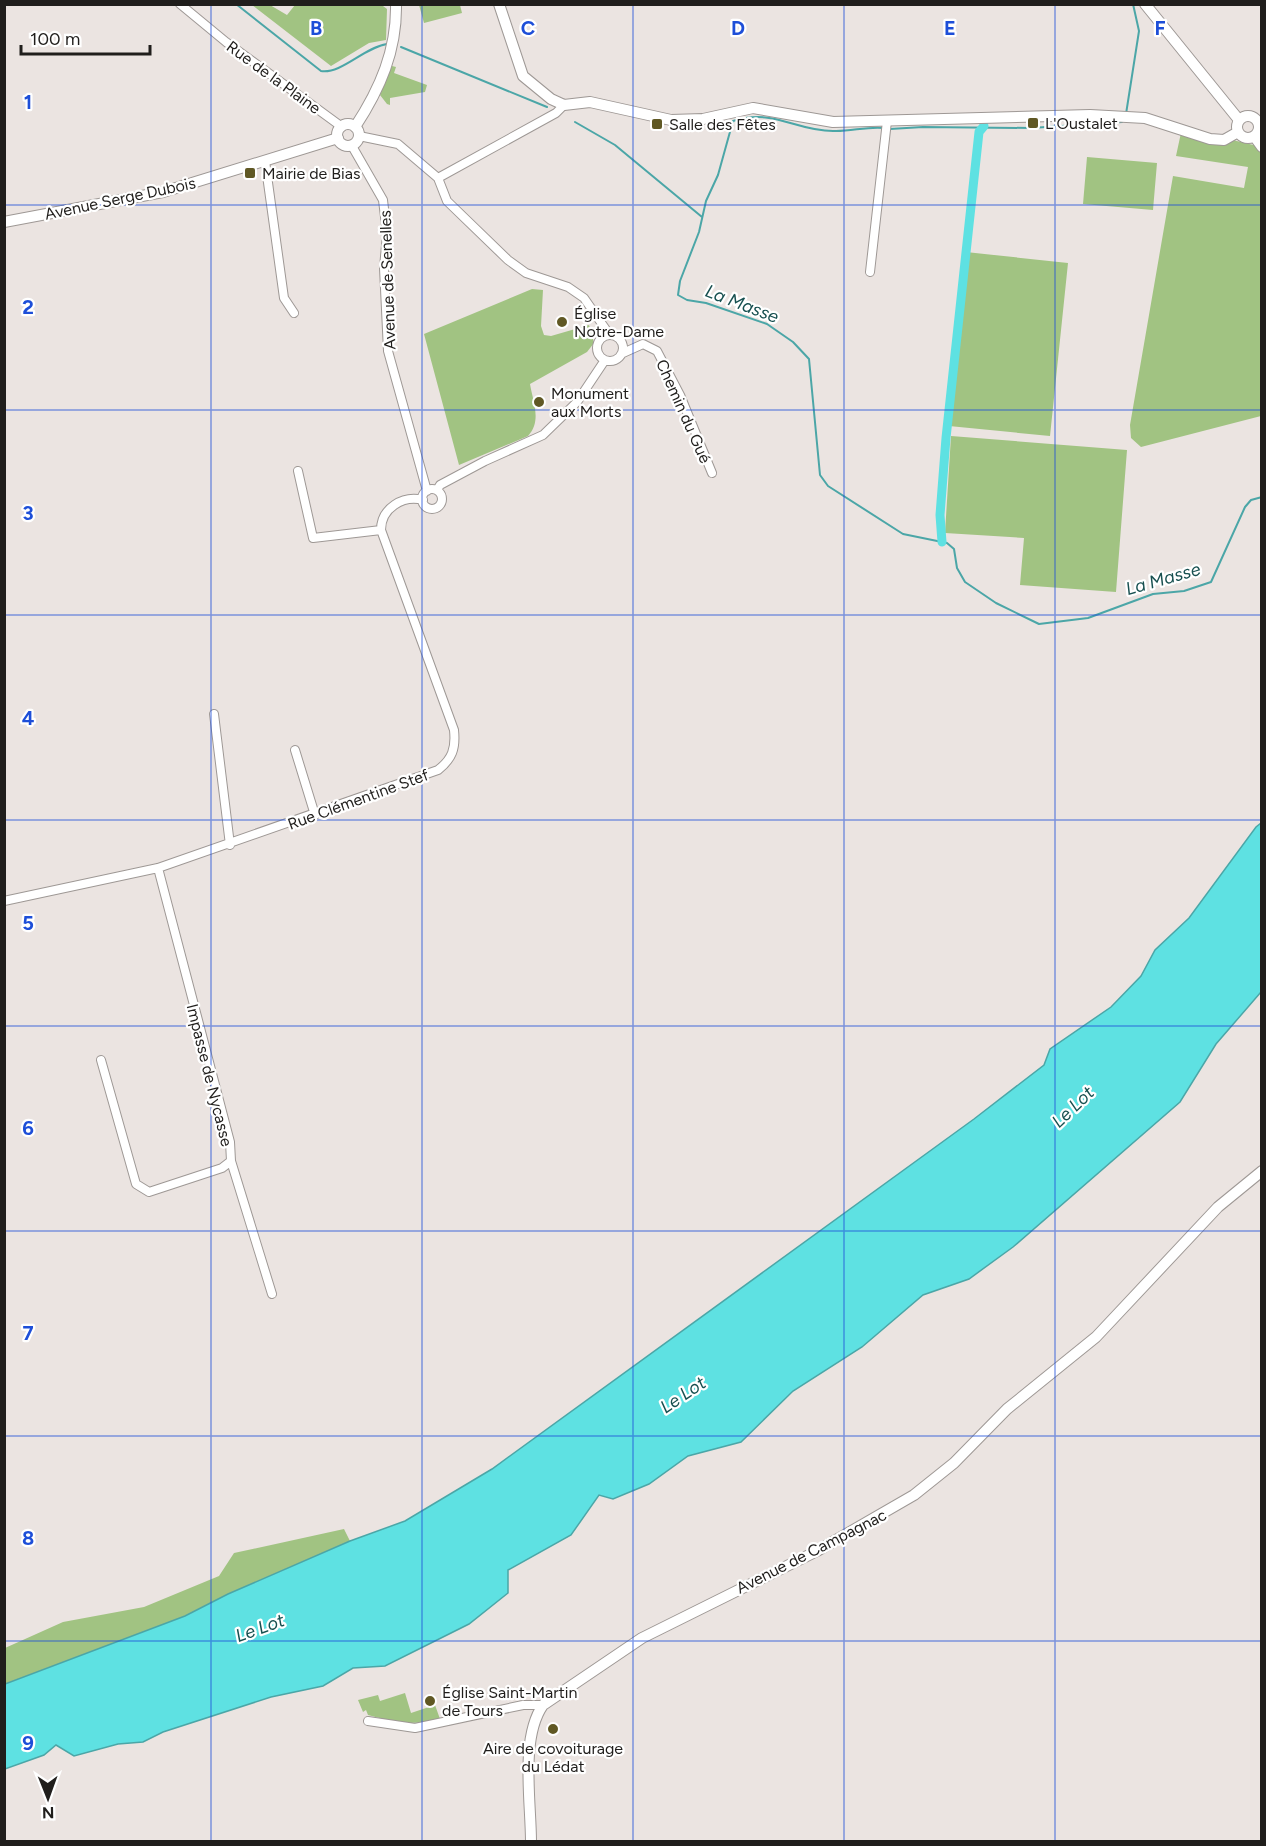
<svg xmlns="http://www.w3.org/2000/svg" width="1266" height="1846" viewBox="0 0 1266 1846" font-family="Figtree,sans-serif">
<style>
.green{fill:#a1c382}
.water{fill:#5ee1e2;stroke:#4ba6a7;stroke-width:1.5}
.lines{fill:none;stroke-linecap:round;stroke-linejoin:round}
.stream{stroke:#4ba6a7;stroke-width:2}
.canal{stroke:#5ee1e2;stroke-width:9}
.minor-casing{stroke:#9e9895;stroke-width:10}
.tertiary-casing{stroke:#9e9895;stroke-width:12}
.minor{stroke:#fff;stroke-width:8}
.tertiary{stroke:#fff;stroke-width:10}
.grid{fill:none;stroke:#1d4ed8;stroke-width:1.5;stroke-opacity:0.55}
.poi-dot{fill:#605824;stroke:#fff;stroke-width:2}
.labels{text-anchor:middle;stroke-width:4.5;stroke-linejoin:round;paint-order:stroke}
.street-label{font-size:16px;fill:#201e1c;stroke:#fff}
.poi-label{font-size:16px;fill:#201e1c;stroke:#fff;text-anchor:start}
.water-label{font-size:18px;font-style:italic;fill:#175050;stroke:#fff}
.grid-label{font-size:20px;text-anchor:middle;font-weight:bold;fill:#1d4ed8;stroke:#fff;stroke-width:4.5;stroke-linejoin:round;paint-order:stroke}
</style>
<rect width="100%" height="100%" fill="#ebe4e1"/>
<!-- green -->
<path class="green" d="M252,5H270L287,15L295,5L383,6L387,9L386,40L369,43L331,66Z
M419,5H460L462,13L424,23Z
M392,66L396,67L394,73L427,85L425,92L390,98V105L387,104L380,95Z
M1182,128L1262,147L1261,416L1141,447L1131,438L1130,425L1173,176L1244,188L1248,167L1176,156Z
M1087,157L1157,163L1153,210L1083,204Z
M966,252L1068,263L1050,436L949,426Z
M532,289L543,290L541,326L544,335L551,336L589,325L594,343L587,352L530,384C533,402 542,421 528,436L459,465L424,334Z
M951,436L1127,450L1116,592L1020,585L1024,538L945,533Z
M344,1529L350,1541L228,1594L185,1616L5,1684V1648L63,1622L144,1607L219,1576L234,1553Z
M405,1693L411,1713L435,1705L440,1719C410,1726 398,1723 368,1715L366,1710L363,1712L358,1700L378,1695L380,1701Z"/>
<!-- water -->
<path class="water" d="M1261,823V992L1216,1044L1180,1102L1013,1247L969,1279L923,1295L862,1347L793,1391L741,1442L688,1456L649,1484L613,1499L599,1495L571,1535L508,1570V1593L469,1624L385,1666L353,1668L323,1686L271,1697L163,1732L143,1742L118,1744L74,1756L56,1745L44,1755L5,1769V1684L185,1616L228,1594L350,1541L405,1521L492,1469L974,1119L1044,1065L1050,1049L1111,1007L1141,976L1155,950L1189,918L1256,827Z"/>
<g class="lines">
<!-- stream -->
<path class="stream" d="M236,4L321,71C342,74 363,48 387,44
M401,47L547,107
M1126,114L1139,31L1133,4
M575,122L615,145L702,217
M884,128C867,126 850,132 833,131C795,131 774,108 733,121L718,175L706,201L699,232L680,281L678,295L687,300L706,303L767,324L793,342L809,359L820,475L828,486L903,534L947,543L954,549L957,568L965,582L996,603L1039,624L1088,618L1153,594L1184,591L1211,582L1245,507L1251,500L1262,497
M890,129L923,127L1031,128L1122,122"/>
<!-- canal -->
<path class="canal" d="M942,542L940,515L946,438L979,132L984,126"/>
<defs>
<path id="minor" d="M180,4L226,42L342,127
M359,136L398,144L438,178
M352,146L383,200L387,234L384,268L388,351L427,491
M265,161L284,298L294,313
M438,178L447,201L508,260L526,273L568,287L584,298L609,334
M438,178L556,113L564,105
M870,272L887,121
M597 348a13 13 0 1 1 26 0a13 13 0 1 1-26 0Z
M623,353L643,344L657,351L680,395L712,473
M298,471L313,538L381,530
M422 499a10 10 0 1 1 20 0a10 10 0 1 1-20 0Z
M437,490L440,485L485,461L543,435L577,402L605,360
M214,714L230,845
M295,750L315,815
M4,901L158,868L438,770C452,759 456,749 454,730L381,530C381,508 403,495 423,500
M101,1060L136,1184L149,1192L222,1168L231,1161L230,1142L158,868
M231,1161L272,1294
M368,1721L415,1728L523,1705H543"/>
<path id="tertiary" d="M499,4L523,76L551,99L564,105L590,102L671,120L703,119L753,108L833,122L1090,115L1145,118L1210,139L1224,140L1238,132
M1145,4L1239,120
M1237 127a11 11 0 1 1 22 0a11 11 0 1 1-22 0Z
M337 135a11 11 0 1 1 22 0a11 11 0 1 1-22 0Z
M355,127C380,89 397,50 396,4
M1254,136L1262,147
M4,222L163,192L338,138
M531,1842C531,1801 520,1738 543,1705L642,1638L817,1551L914,1495L954,1463L1007,1409L1096,1337L1218,1207L1262,1171"/>
</defs>
<!-- minor casing -->
<use href="#minor" class="minor-casing"/>
<!-- tertiary casing -->
<use href="#tertiary" class="tertiary-casing"/>
<!-- minor -->
<use href="#minor" class="minor"/>
<!-- tertiary -->
<use href="#tertiary" class="tertiary"/>
</g>
<!-- grid -->
<path class="grid" d="M211,4V1842M422,4V1842M633,4V1842M844,4V1842M1055,4V1842M4,205H1262M4,410H1262M4,615H1262M4,820H1262M4,1026H1262M4,1231H1262M4,1436H1262M4,1641H1262"/>
<!-- markers -->
<g class="poi-dot">
<rect x="1027" y="117" width="12" height="12" rx="3"/>
<rect x="651" y="118" width="12" height="12" rx="3"/>
<rect x="244" y="167" width="12" height="12" rx="3"/>
<circle cx="562" cy="322" r="6"/>
<circle cx="539" cy="402" r="6"/>
<circle cx="430" cy="1701" r="6"/>
<circle cx="553" cy="1729" r="6"/>
</g>
<g class="labels">
<!-- street labels -->
<g class="street-label">
<text transform="translate(274 77) rotate(36)" y="6">Rue de la Plaine</text>
<text transform="translate(120 198) rotate(-12)" y="6">Avenue Serge Dubois</text>
<text transform="translate(387 280) rotate(-92)" y="6">Avenue de Senelles</text>
<text transform="translate(684 411) rotate(66)" y="6">Chemin du Gué</text>
<text transform="translate(358 799) rotate(-20)" y="6">Rue Clémentine Stef</text>
<text transform="translate(210 1075) rotate(76)" y="6">Impasse de Nycasse</text>
<text transform="translate(811 1551) rotate(-27)" y="6">Avenue de Campagnac</text>
</g>
<!-- poi labels -->
<g class="poi-label">
<text x="1045" y="129">L'Oustalet</text>
<text x="669" y="130">Salle des Fêtes</text>
<text x="262" y="179">Mairie de Bias</text>
<text x="574" y="319">Église<tspan x="574" dy="18">Notre-Dame</tspan></text>
<text x="551" y="399">Monument<tspan x="551" dy="18">aux Morts</tspan></text>
<text x="442" y="1698">Église Saint-Martin<tspan x="442" dy="18">de Tours</tspan></text>
<text x="553" y="1754" text-anchor="middle">Aire de covoiturage<tspan x="553" dy="18">du Lédat</tspan></text>
</g>
<!-- water labels -->
<g class="water-label">
<text transform="translate(742 304) rotate(21)" y="6">La Masse</text>
<text transform="translate(1163 579) rotate(-16)" y="6">La Masse</text>
<text transform="translate(1073 1107) rotate(-44)" y="6">Le Lot</text>
<text transform="translate(683 1395) rotate(-34)" y="6">Le Lot</text>
<text transform="translate(260 1628) rotate(-20)" y="6">Le Lot</text>
</g>
</g>
<g class="grid-label">
<text x="316" y="35">B</text>
<text x="528" y="35">C</text>
<text x="738" y="35">D</text>
<text x="950" y="35">E</text>
<text x="1160" y="35">F</text>
<text x="28" y="109">1</text>
<text x="28" y="314">2</text>
<text x="28" y="520">3</text>
<text x="28" y="725">4</text>
<text x="28" y="930">5</text>
<text x="28" y="1135">6</text>
<text x="28" y="1340">7</text>
<text x="28" y="1545">8</text>
<text x="28" y="1750">9</text>
</g>
<!-- border -->
<rect width="1266" height="1846" fill="none" stroke="#201e1c" stroke-width="12"/>
<!-- north arrow -->
<g transform="translate(48 1798) rotate(179)" stroke="#ffffff" stroke-width="4.5" paint-order="stroke">
<path d="M0-4.5L10 22L0 15L-10 22Z" fill="#201e1c"/>
<text y="-9" font-size="16" font-weight="bold" text-anchor="middle" fill="#201e1c">N</text>
</g>
<!-- scale -->
<path d="M21 45v9h129v-9" fill="none" stroke="#201e1c" stroke-width="3"/>
<text x="30" y="45" font-size="18" fill="#201e1c" stroke="#ffffff" stroke-width="4.5" paint-order="stroke">100 m</text>
</svg>
